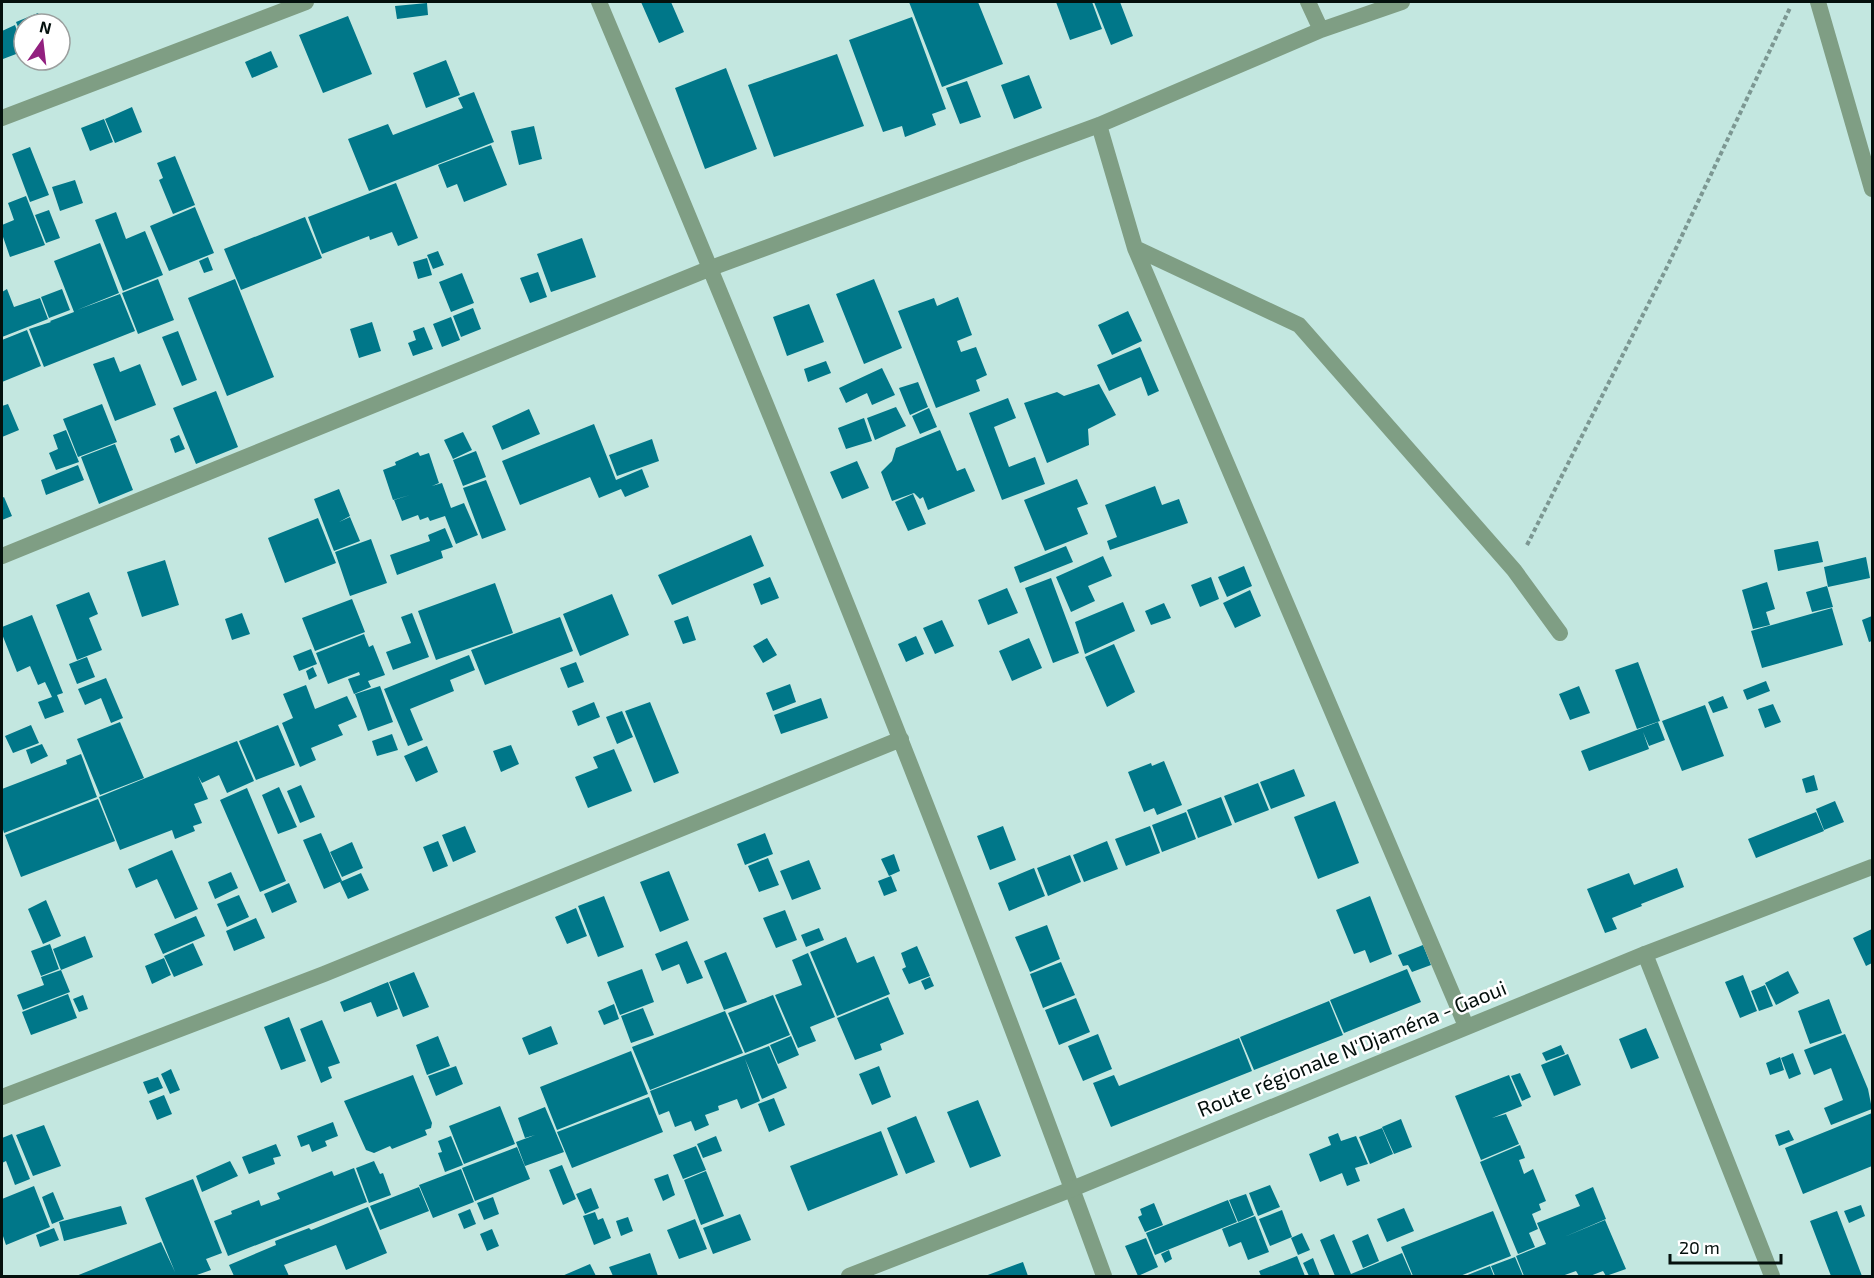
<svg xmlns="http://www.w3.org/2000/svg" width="1874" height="1278" viewBox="0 0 1874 1278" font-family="'Exo 2',sans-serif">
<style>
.building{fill:#007789}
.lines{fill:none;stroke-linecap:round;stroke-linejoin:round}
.path{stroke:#7c9792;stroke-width:4;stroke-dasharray:4.5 3;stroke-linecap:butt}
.minor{stroke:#7f9e84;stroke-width:16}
.tertiary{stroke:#7f9e84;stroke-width:16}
.labels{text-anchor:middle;stroke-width:5;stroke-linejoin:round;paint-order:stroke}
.street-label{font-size:21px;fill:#04100d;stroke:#fff}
</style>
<rect width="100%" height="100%" fill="#c3e7e0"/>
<!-- building -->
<path class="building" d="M641,2H671L684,32L659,43Z
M909,2H978L1003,64L942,87Z
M1056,2H1092L1102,29L1070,40Z
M1094,2H1120L1133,36L1111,45Z
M427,3L428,15L397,19L395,6Z
M38,13L43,24H24V42L16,22Z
M348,16L372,74L323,93L299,35Z
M912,17L946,109L932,114L936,125L905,137L902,126L883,132L849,40Z
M15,25L24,51L3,59L2,31Z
M271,51L278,67L252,78L245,62Z
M837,54L864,126L774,157L748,85Z
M446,60L460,95L426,108L413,73Z
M726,68L757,149L705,169L675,88Z
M1029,75L1042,108L1014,119L1001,85Z
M967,81L981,117L960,124L946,88Z
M474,92L494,142L369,191L348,139L388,124L393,135L463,108L458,98Z
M132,107L142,132L115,143L105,119Z
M104,119L113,142L90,151L81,128Z
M534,126L542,159L519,165L511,131Z
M491,145L507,185L464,202L457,184L447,188L438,165Z
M30,147L49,195L30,202L12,154Z
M175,156L195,205L173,214L159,180L163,178L157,163Z
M75,180L83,203L60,211L52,187Z
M396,183L418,238L398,246L392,232L370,240L369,236L322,254L308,217Z
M26,196L45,245L10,257L2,234V225L14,220L8,203Z
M195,207L214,253L169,271L150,226Z
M49,210L60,238L46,243L35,215Z
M116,212L126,239L145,231L163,275L123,291L95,220Z
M305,217L322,258L241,290L224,249Z
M582,238L596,277L551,292L537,254Z
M100,243L119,293L77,310L120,294L135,331L44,367L29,329L51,322L50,321L74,312L54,261Z
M438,251L444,265L433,269L427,255Z
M208,257L213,270L204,273L199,261Z
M427,258L432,275L418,279L413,262Z
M538,272L547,297L530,303L520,278Z
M462,273L474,303L451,312L439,282Z
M158,279L174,320L138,334L122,293Z
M235,279L274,377L227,396L188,298Z
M874,279L902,348L864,364L836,294Z
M7,289L14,307L40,298L48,319L2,337V292Z
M62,289L70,310L49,318L41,297Z
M958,297L972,335L957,341L961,352L976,347L987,375L976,380L980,391L936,408L898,311L934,298L937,306Z
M809,304L824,342L787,356L773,317Z
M473,308L481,329L461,337L453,316Z
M1128,311L1142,341L1112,355L1098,325Z
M451,317L460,340L442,347L433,324Z
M372,322L381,351L359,358L350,329Z
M424,327L433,349L413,356L408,343L416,340L413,331Z
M27,330L41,366L2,382V340Z
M178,331L197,380L182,386L162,337Z
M1140,347L1159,391L1148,396L1141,377L1109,391L1097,365Z
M114,357L120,372L140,364L156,405L115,421L93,364Z
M826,361L831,373L808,382L804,369Z
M882,368L895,395L872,405L867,393L846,403L839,388Z
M918,382L928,407L910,415L899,388Z
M1099,384L1116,415L1088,429L1089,445L1047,463L1024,403L1057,392L1064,396Z
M216,391L238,447L196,464L173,408Z
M1008,398L1016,418L994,427L1009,467L1035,457L1045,484L1002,500L969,413Z
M8,404L19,430L2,437V406Z
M102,404L117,442L78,457L63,419Z
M896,407L906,426L875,440L867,418Z
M929,408L937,427L920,434L912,416Z
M529,409L540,434L502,450L492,426Z
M864,418L872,441L846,449L838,428Z
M594,424L616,480L642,469L649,487L625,497L621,489L599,498L590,477L520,505L502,461Z
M66,430L79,462L56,470L49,453L58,449L53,435Z
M940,430L957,471L965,468L975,491L928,510L923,497L920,499L914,493L892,501L881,472L892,461L896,448Z
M463,432L472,450L453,459L444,440Z
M179,435L185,449L175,453L170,439Z
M652,439L659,461L617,476L609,455Z
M115,444L133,490L99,504L81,457Z
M476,451L486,477L463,486L453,460Z
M418,452L420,456L429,453L439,483L432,486L442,483L451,508L464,503L478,535L456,544L445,516L430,521L428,517L420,520L418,515L402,521L394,500L410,495L393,500L383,470L396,465L395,462Z
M857,461L869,488L842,499L830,472Z
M78,465L84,480L46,495L41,480Z
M1077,479L1088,504L1077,508L1088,534L1045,551L1024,500Z
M486,480L506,530L482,539L463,488Z
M1155,486L1162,505L1179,499L1188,523L1110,550L1107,541L1117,537L1105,505Z
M339,489L350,516L339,522L350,517L360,541L334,551L314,499Z
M913,494L926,524L908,531L895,502Z
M4,497L12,516L2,520V498Z
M318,518L336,563L285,583L268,538Z
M445,528L453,547L441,551L443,558L397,575L390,555L430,541L428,535Z
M751,535L764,566L672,605L658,575Z
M371,539L387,583L350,596L335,552Z
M1818,541L1823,562L1778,571L1774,550Z
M1066,546L1073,562L1020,583L1014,567Z
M1103,556L1112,576L1088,586L1095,601L1071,612L1056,577Z
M1866,557L1870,578L1828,587L1824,567Z
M165,560L179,605L142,617L127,572Z
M1244,566L1252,586L1227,597L1218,577Z
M770,577L779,598L761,605L753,584Z
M1211,577L1219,599L1200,607L1191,585Z
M1051,578L1079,653L1053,663L1025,588Z
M1767,582L1775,609L1766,612L1770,625L1753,629L1742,590Z
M495,583L513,633L436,660L418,611Z
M1827,586L1833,607L1812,612L1806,592Z
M1007,588L1018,613L988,625L978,600Z
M1250,590L1261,616L1235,628L1223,603Z
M89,592L98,614L89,618L102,650L77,660L56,605Z
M612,594L629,635L580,656L563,614Z
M352,599L365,632L315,651L302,618Z
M1123,602L1135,631L1085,654L1075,622Z
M1164,603L1171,618L1151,625L1145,611Z
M1832,608L1843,645L1762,668L1751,631Z
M242,613L250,634L232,640L225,619Z
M412,613L429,657L393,670L386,652L411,643L401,617Z
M32,615L63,693L57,695L64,712L45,719L38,702L52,697L45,682L38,685L30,666L17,672L2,634V627Z
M688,616L696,640L683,644L674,621Z
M1872,616V641L1869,642L1862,620Z
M560,617L573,651L485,685L471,650Z
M942,620L954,646L935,654L923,628Z
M364,634L369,647L373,645L385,675L368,681L371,687L354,694L348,679L360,675L359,672L328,684L316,653Z
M916,636L924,654L906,662L898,644Z
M767,638L777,655L763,663L753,646Z
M1029,638L1042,668L1012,681L999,651Z
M1114,644L1135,692L1107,707L1085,657Z
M311,649L317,664L299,671L293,656Z
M469,655L475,670L450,680L454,691L410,709L423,740L408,746L384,689Z
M87,657L95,677L77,684L69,664Z
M576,662L584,682L568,688L560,668Z
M1638,662L1660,721L1637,729L1615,670Z
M313,667L317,676L309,680L306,671Z
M106,678L123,718L111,723L101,698L85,705L78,689Z
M1766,681L1770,691L1747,700L1743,690Z
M790,684L796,702L773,711L766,693Z
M306,685L315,709L347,696L357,717L338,725L343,735L311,748L316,760L300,767L282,723L293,718L283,694Z
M380,686L393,722L368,731L355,694Z
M1579,686L1590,713L1570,720L1559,694Z
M1723,696L1728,708L1713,713L1708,702Z
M821,698L828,718L781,734L774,715Z
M594,702L600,717L578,726L572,711Z
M650,702L679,773L654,783L625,711Z
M1773,704L1781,722L1765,728L1758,709Z
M1705,705L1724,756L1682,771L1662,721Z
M622,711L633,737L617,744L606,717Z
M120,722L144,778L100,795L77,739Z
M1658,722L1665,740L1649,746L1643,732L1649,749L1589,771L1581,751Z
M31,725L39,743L13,753L5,736Z
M278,725L295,765L256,780L239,741Z
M392,734L398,750L377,756L372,741Z
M237,741L254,781L227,793L219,775L202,783L198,776L208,799L194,804L202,823L193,826L195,831L175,839L172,830L120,850L99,797Z
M42,744L48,756L31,764L26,750Z
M511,745L519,764L501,772L493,751Z
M427,746L438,772L416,782L404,756Z
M614,749L632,791L588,808L575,777L598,768L593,757Z
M81,754L97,797L4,833L2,826V789L67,764L66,760Z
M1164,761L1182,805L1157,815L1154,808L1144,812L1128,772L1151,763L1152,766Z
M1294,769L1305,796L1271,809L1260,782Z
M1814,775L1818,790L1806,793L1802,779Z
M1258,783L1269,810L1235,823L1224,796Z
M301,785L315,817L300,823L287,791Z
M279,787L297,827L278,834L262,795Z
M247,788L286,881L260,892L220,800Z
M1221,797L1232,825L1198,838L1187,810Z
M98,799L115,841L21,877L5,835Z
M1335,801L1359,863L1318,879L1294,817Z
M1835,801L1844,822L1824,830L1816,809Z
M1186,812L1196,839L1162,852L1152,825Z
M1816,812L1824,831L1756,858L1748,839Z
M465,826L476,852L453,862L442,835Z
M1003,826L1016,860L990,870L977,836Z
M1150,826L1160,853L1126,866L1115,839Z
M321,833L342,881L324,889L303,840Z
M765,833L773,854L745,865L737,844Z
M438,841L448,866L433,872L423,847Z
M1107,841L1118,869L1084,882L1073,855Z
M352,842L363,868L342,877L330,852Z
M172,850L198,909L175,919L157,879L136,888L128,869Z
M894,854L900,871L889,876L881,859Z
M1070,855L1081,882L1048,896L1037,868Z
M768,858L779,885L759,892L748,866Z
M809,860L821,889L792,900L780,871Z
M1034,868L1045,896L1009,911L998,883Z
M1677,868L1684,887L1641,904L1642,906L1612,918L1617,929L1605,933L1587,889L1629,873L1634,885Z
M669,871L689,920L660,932L640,882Z
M231,872L238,888L215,899L208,882Z
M361,873L369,890L348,899L340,882Z
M891,876L897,891L884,896L878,881Z
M289,883L297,902L272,913L264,894Z
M239,895L249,917L227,927L217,904Z
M604,896L624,947L598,957L578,906Z
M1370,896L1392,954L1370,963L1365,950L1354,954L1336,910Z
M46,900L61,936L43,944L28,909Z
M576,908L587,936L567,944L555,917Z
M785,910L797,940L776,948L763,918Z
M196,916L205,936L163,954L154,934Z
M256,918L265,938L234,951L226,931Z
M1047,925L1060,959L1030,972L1015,937Z
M819,928L824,940L806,947L801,935Z
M1872,929V963L1866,966L1853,938Z
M85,936L93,957L61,970L53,949Z
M846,937L857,963L874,956L890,994L837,1016L810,952Z
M687,941L703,978L687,984L679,964L662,971L655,954Z
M193,943L203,965L174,977L164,956Z
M50,944L59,969L41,976L31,951Z
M1423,945L1431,965L1412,972L1408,965L1403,966L1398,955Z
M917,946L930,976L909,984L902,969L906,967L901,953Z
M726,952L747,1002L724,1010L704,961Z
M808,953L835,1017L810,1027L816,1041L798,1048L775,995L802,985L792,960Z
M164,958L171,975L152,984L145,966Z
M1061,962L1075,995L1043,1008L1030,974Z
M642,969L654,1002L620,1015L607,982Z
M1407,969L1421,1002L1344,1033L1330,1000Z
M61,970L70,992L23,1010L17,995L44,985L41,977Z
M1788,971L1799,993L1776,1005L1765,983Z
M414,972L429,1007L403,1017L389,982Z
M1743,975L1757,1011L1740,1018L1725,982Z
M930,977L934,986L925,990L921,981Z
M388,982L398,1009L377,1017L371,1002L344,1012L340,1002Z
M1765,985L1773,1006L1759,1011L1751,991Z
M68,994L77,1018L31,1035L22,1012Z
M83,995L88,1009L79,1012L73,999Z
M773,995L790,1035L745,1053L728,1013Z
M888,997L904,1034L880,1044L882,1050L855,1060L837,1018Z
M1076,998L1090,1032L1059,1045L1045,1010Z
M1829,999L1842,1033L1810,1044L1798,1011Z
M1329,1001L1343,1035L1254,1070L1240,1037Z
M614,1004L619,1019L604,1025L598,1011Z
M643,1008L654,1035L631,1043L621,1016Z
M725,1011L743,1053L650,1090L632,1047Z
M289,1017L306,1061L281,1070L264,1027Z
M322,1020L340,1063L328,1067L332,1078L321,1083L300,1029Z
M551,1026L558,1044L529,1055L522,1038Z
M1646,1028L1659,1058L1631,1069L1619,1039Z
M1098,1034L1112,1069L1083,1081L1068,1046Z
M1845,1034L1868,1089L1872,1109L1831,1125L1824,1108L1843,1100L1831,1068L1814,1075L1804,1050Z
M438,1036L450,1066L427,1075L416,1045Z
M791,1036L799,1055L778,1064L770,1045Z
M1239,1038L1252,1071L1111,1127L1093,1083L1114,1075L1119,1086Z
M1561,1045L1565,1054L1546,1061L1542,1053Z
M769,1046L787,1088L762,1099L745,1059L760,1101L741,1109L737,1099L718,1106L719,1110L705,1115L709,1125L695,1131L691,1121L675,1127L669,1111L659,1115L650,1091Z
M631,1051L648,1094L557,1130L540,1087Z
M1793,1053L1801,1074L1789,1079L1781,1058Z
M1568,1054L1581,1085L1554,1096L1541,1065Z
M1780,1057L1784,1070L1770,1075L1766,1063Z
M456,1066L463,1084L436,1096L428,1076Z
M879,1066L891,1097L872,1105L859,1074Z
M171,1069L180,1090L170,1094L161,1074Z
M1520,1073L1531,1097L1522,1101L1511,1076Z
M413,1075L432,1123L431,1128L425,1130L427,1135L392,1149L390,1146L374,1153L366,1150L344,1101Z
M1509,1075L1522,1106L1492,1118L1506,1114L1519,1144L1481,1160L1455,1096Z
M158,1077L163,1088L148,1094L143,1082Z
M164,1095L172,1114L157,1120L149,1101Z
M649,1097L663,1132L572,1168L557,1132Z
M774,1098L785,1125L769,1132L758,1104Z
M978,1100L1001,1156L970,1168L947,1112Z
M500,1106L515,1144L464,1164L449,1126Z
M545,1107L564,1152L525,1166L516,1142L535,1135L525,1138L518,1118Z
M1872,1113V1166L1803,1194L1785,1148Z
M916,1116L935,1162L906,1174L887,1128Z
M1401,1119L1412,1147L1394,1154L1382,1127Z
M333,1122L338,1136L325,1141L327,1146L312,1152L309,1144L301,1147L297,1136Z
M44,1125L61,1166L33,1176L16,1135Z
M1382,1128L1393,1154L1370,1164L1359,1137Z
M1789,1130L1794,1140L1779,1146L1775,1135Z
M881,1131L898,1175L808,1211L790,1166Z
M1338,1133L1341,1141L1356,1136L1368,1164L1355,1168L1360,1181L1347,1186L1342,1173L1320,1182L1309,1154L1331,1145L1328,1137Z
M12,1134L30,1179L15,1185L6,1161L2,1163V1138Z
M451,1136L463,1165L445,1172L438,1153L442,1152L438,1141Z
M716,1136L722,1151L703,1158L697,1144Z
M276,1144L281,1156L273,1158L275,1164L249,1174L242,1157Z
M1520,1145L1525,1158L1519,1160L1524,1174L1533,1169L1546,1201L1539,1204L1541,1210L1532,1214L1538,1229L1529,1233L1535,1247L1518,1254L1480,1162Z
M696,1146L706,1170L683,1179L673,1155Z
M517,1147L530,1179L475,1201L462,1168Z
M230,1161L238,1176L202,1192L196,1176Z
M374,1161L380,1174L383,1173L391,1195L369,1203L356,1168Z
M562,1165L576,1199L563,1205L549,1170Z
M354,1168L367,1202L228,1256L214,1221L232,1214L231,1211L259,1200L261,1206L280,1199L277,1193L332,1171L334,1176Z
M461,1169L474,1202L433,1218L419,1185Z
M706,1171L724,1216L701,1225L684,1180Z
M668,1174L675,1195L663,1201L654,1179Z
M193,1179L222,1253L206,1259L211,1270L194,1276H76L161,1242L175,1272L145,1198Z
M1270,1185L1280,1207L1258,1216L1249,1193Z
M34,1186L50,1227L6,1245L2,1233V1199Z
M419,1187L429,1211L380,1230L370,1206Z
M1593,1187L1606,1219L1564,1237L1605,1220L1626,1269L1606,1276L1603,1271L1590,1276H1579L1576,1271L1562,1276H1524L1516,1256L1546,1244L1537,1223L1580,1206L1575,1195Z
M591,1188L599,1208L585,1214L576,1194Z
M53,1192L64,1219L52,1224L42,1197Z
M1246,1194L1254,1215L1238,1222L1229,1200Z
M493,1197L499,1214L484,1220L477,1203Z
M1228,1200L1237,1222L1155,1255L1146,1233Z
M1154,1203L1163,1225L1145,1232L1138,1217L1142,1215L1140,1209Z
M1861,1205L1865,1216L1849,1223L1844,1211Z
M121,1206L127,1224L64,1241L59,1222Z
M368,1207L387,1253L346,1270L336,1245L284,1265L289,1276H234L229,1265L276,1245L275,1241L309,1228L311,1230Z
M1404,1208L1414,1231L1387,1242L1377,1219Z
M470,1209L476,1224L464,1229L458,1214Z
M1282,1210L1292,1237L1270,1246L1259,1219Z
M1493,1211L1511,1256L1460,1276H1413L1401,1247Z
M1837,1211L1862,1276H1831L1810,1221Z
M595,1212L598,1220L603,1218L611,1238L594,1245L583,1216Z
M740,1214L751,1240L713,1254L703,1228Z
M1255,1216L1269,1252L1248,1260L1241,1242L1229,1247L1222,1229Z
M628,1217L633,1231L621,1236L616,1221Z
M695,1219L707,1249L679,1259L667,1230Z
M54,1228L59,1240L40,1247L36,1235Z
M492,1229L499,1246L487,1251L480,1234Z
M1302,1233L1310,1250L1298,1255L1291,1238Z
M1334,1234L1351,1274L1402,1253L1412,1276H1335L1320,1240Z
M1368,1234L1379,1261L1363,1268L1352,1241Z
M1146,1238L1158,1267L1138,1276L1125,1246Z
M1169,1250L1172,1259L1165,1263L1161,1254Z
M650,1253L658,1276H613L609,1267Z
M1297,1256L1305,1276H1261L1259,1271Z
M1515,1257L1523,1276H1495L1491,1266Z
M1313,1258L1320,1276H1309L1303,1263Z
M1023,1262L1028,1276H985Z
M590,1264L596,1276H562Z
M1490,1266L1494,1276H1465Z"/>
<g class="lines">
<!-- path -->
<path class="path" d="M1527,545L1668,265L1790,8"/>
<!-- minor -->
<path class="minor" d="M599,2C776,423 948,847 1104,1276
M1308,2L1321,30
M1818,2L1872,189
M2,118L306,2
M1099,125L1135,248L1466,1026
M1135,248L1299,325L1514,570L1560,633
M2,556L711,268L1099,125L1321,30L1402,2
M1645,954L1772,1276
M2,1097L324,974L901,739"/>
<!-- tertiary -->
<path class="tertiary" d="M849,1276L1072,1189L1645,954L1872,867"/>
</g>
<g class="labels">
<!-- street labels -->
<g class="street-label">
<text transform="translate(1352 1049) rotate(-22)" y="7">Route régionale N'Djaména - Gaoui</text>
</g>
</g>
<!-- border -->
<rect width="1874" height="1278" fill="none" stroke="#04100d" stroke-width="6"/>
<!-- north arrow -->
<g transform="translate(42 42) rotate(14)"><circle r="28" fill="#ffffff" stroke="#9b9f9e" stroke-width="1.5"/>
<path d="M0-4.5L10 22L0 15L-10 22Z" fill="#92207f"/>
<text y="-9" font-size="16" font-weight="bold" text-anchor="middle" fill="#04100d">N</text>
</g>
<!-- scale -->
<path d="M1670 1254v9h111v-9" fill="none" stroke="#04100d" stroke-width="3"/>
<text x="1679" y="1254" font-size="18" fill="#04100d" stroke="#ffffff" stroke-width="4.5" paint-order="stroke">20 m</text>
</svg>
